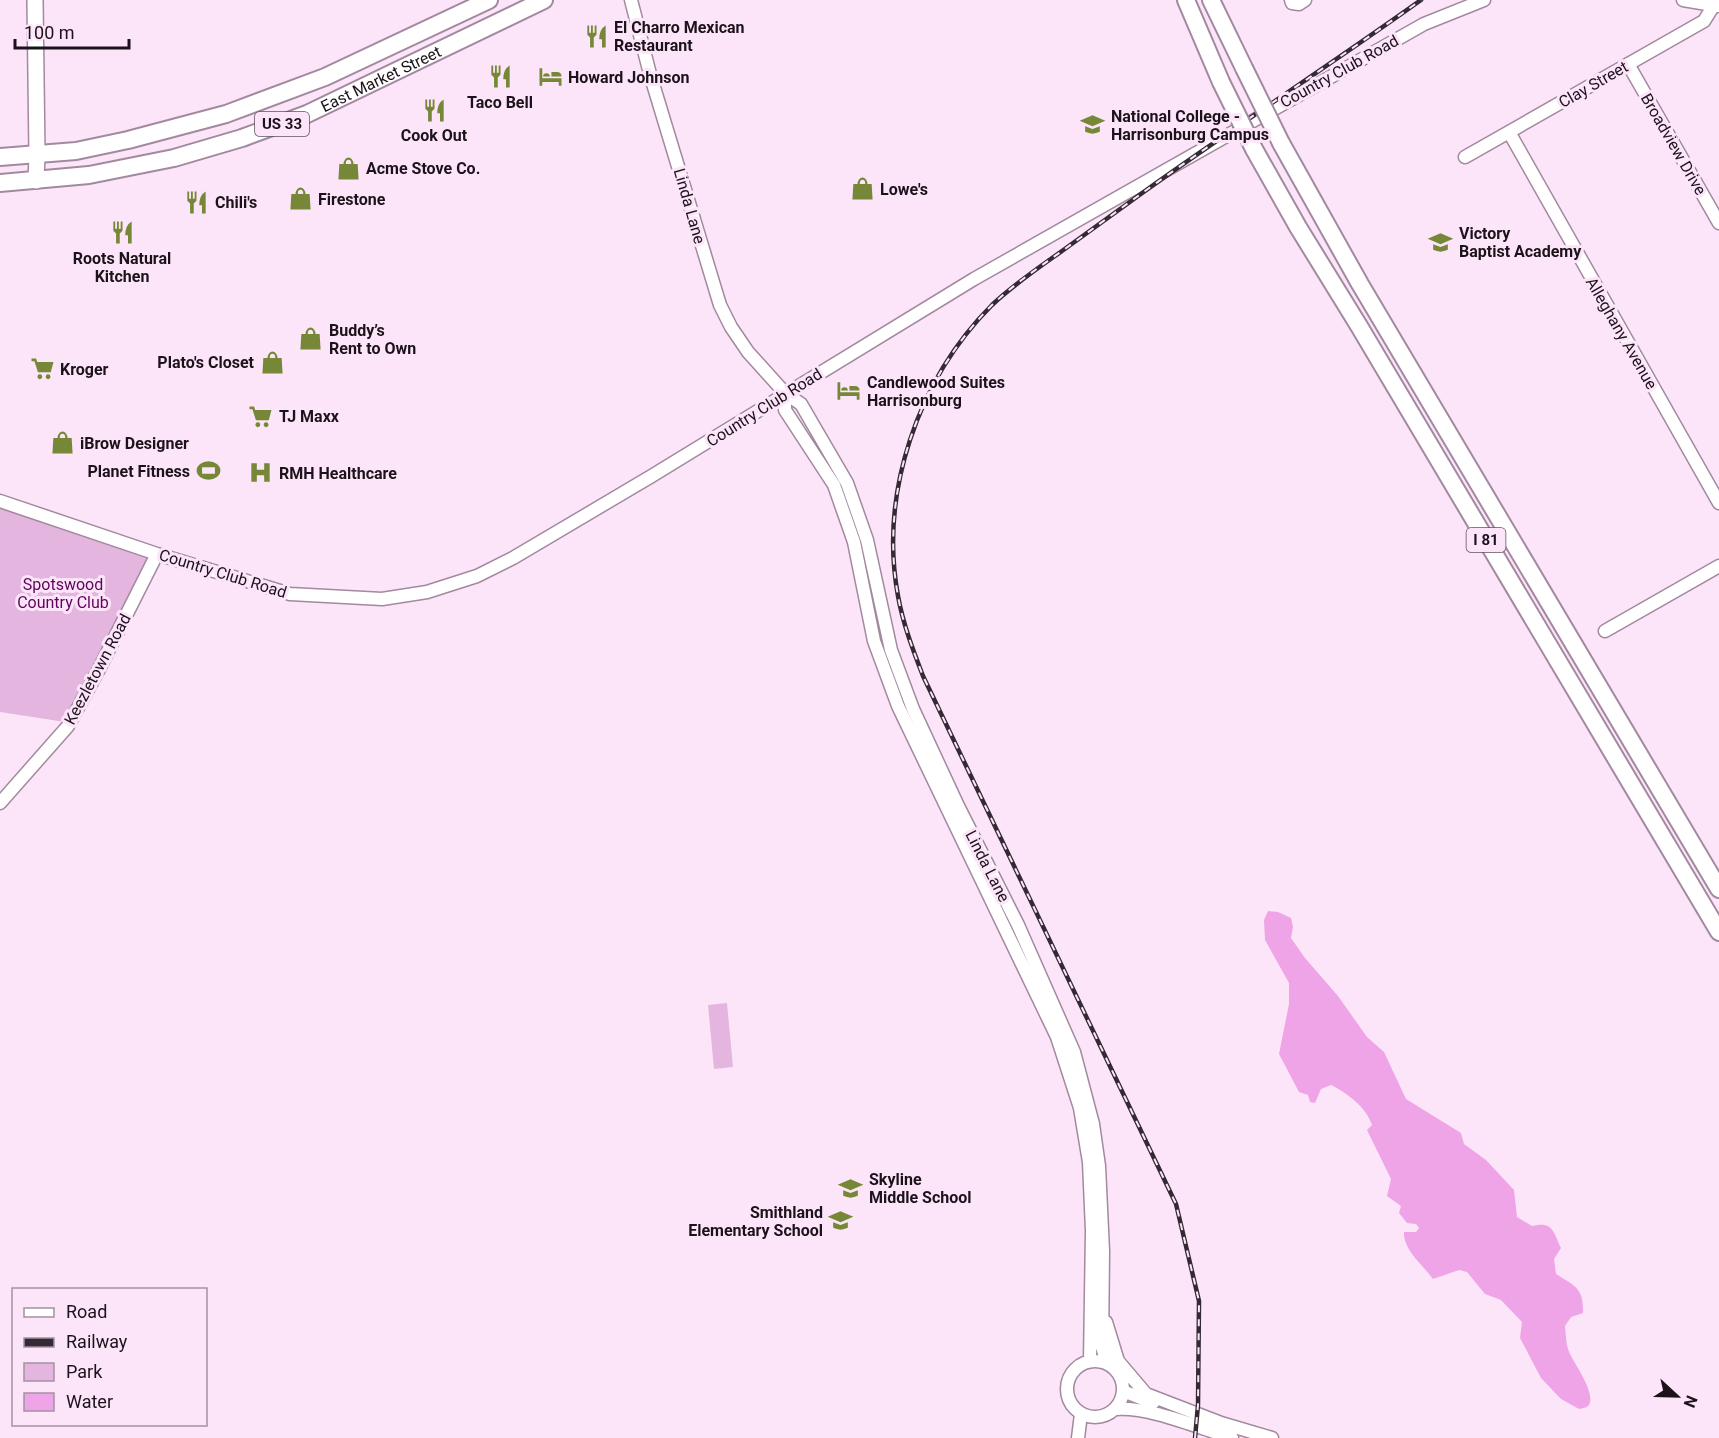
<svg xmlns="http://www.w3.org/2000/svg" width="1719" height="1438" viewBox="0 0 1719 1438" font-family="Roboto,sans-serif">
<style>
.green{fill:#e4b5de}
.water{fill:#eea4e6}
.lines{fill:none;stroke-linecap:round;stroke-linejoin:round}
.minor-casing{stroke:#a3899f;stroke-width:15}
.major-casing{stroke:#a3899f;stroke-width:18}
.highway-casing{stroke:#a3899f;stroke-width:20}
.minor{stroke:#fff;stroke-width:12}
.major{stroke:#fff;stroke-width:15}
.highway{stroke:#fff;stroke-width:16}
.rail-casing{stroke:#342a33;stroke-width:4.5}
.rail{stroke:#fce5f9;stroke-width:2;stroke-dasharray:7;stroke-linecap:butt}
.highway-bridge-casing{stroke:#a3899f;stroke-width:20;stroke-linecap:butt}
.highway-bridge{stroke:#fff;stroke-width:16}
.labels{text-anchor:middle;stroke-width:6;stroke-linejoin:round;paint-order:stroke}
.shield{fill:#fce5f9;stroke:#5e515d;stroke-width:1.5}
.shield-label{font-size:15px;font-weight:bold;fill:#1b121a}
.poi-label{font-size:16px;font-weight:bold;fill:#1b121a;stroke:#fce5f9;text-anchor:start}
.street-label{font-size:16px;fill:#1b121a;stroke:#fce5f9}
.park-label{font-size:16px;fill:#5f035b;stroke:#fce5f9}
</style>
<rect width="100%" height="100%" fill="#fce5f9"/>
<!-- green -->
<path class="green" d="M0,506L154,557L65,722L0,712Z
M727,1003L733,1067L714,1069L708,1005Z"/>
<!-- water -->
<path class="water" d="M1268,911L1278,912L1291,918L1293,927L1291,938L1305,958L1338,996L1367,1037L1384,1052L1406,1099L1461,1133L1464,1144L1486,1160L1514,1190L1517,1217L1532,1226C1553,1221 1553,1231 1561,1248L1554,1259L1556,1274C1575,1286 1584,1288 1583,1313L1571,1317L1565,1326C1566,1335 1566,1346 1570,1354C1574,1363 1598,1396 1588,1406C1586,1408 1582,1408 1579,1409L1561,1399L1541,1378L1520,1338L1522,1322L1501,1300L1485,1294L1467,1272L1459,1270L1433,1279C1423,1265 1403,1250 1404,1232H1416L1419,1228L1416,1224L1407,1223L1399,1213L1401,1206L1387,1196L1391,1179L1367,1130L1372,1125C1366,1107 1347,1093 1331,1085L1321,1089L1315,1103L1310,1102L1308,1095L1299,1092L1279,1054L1289,1004V983L1265,940L1264,920Z"/>
<g class="lines">
<defs>
<path id="minor" d="M631,0L650,74L720,305L731,327L748,352L785,393L801,404L847,483L867,540L891,650L913,709L958,806L1018,925L1074,1052L1093,1124L1099,1166L1103,1251L1102,1347L1107,1363
M1291,0L1292,3L1299,4L1305,0
M1683,0L1719,6
M1628,64L1719,223
M1509,132L1719,503
M1465,157L1704,21L1714,5
M785,393V410L834,485L854,542L874,641L898,706L1057,1037L1080,1108L1089,1162L1092,1231L1090,1361
M0,501L157,554L290,594L382,599L427,592L477,576L513,558L650,477L974,279L1424,24L1484,0
M1605,631L1719,566
M0,803L68,726L98,671L157,554
M1106,1322L1118,1361L1146,1394L1229,1426
M1067 1389a28 28 0 1 1 56 0a28 28 0 1 1-56 0Z
M1123,1391L1153,1403
M1115,1409C1149,1406 1199,1428 1232,1438
M1221,1423L1272,1438
M1078,1438L1081,1414"/>
<path id="major" d="M35,0L37,155L36,181"/>
<g id="highway">
<path d="M1186,0L1221,82"/>
<path d="M1211,0L1244,68"/>
<path d="M1281,143L1360,284L1719,889"/>
<path d="M1254,149L1298,227L1359,326L1719,932"/>
<path d="M0,157L76,151L128,140L226,114L325,77L489,0"/>
<path id="s1" d="M0,183L89,175L174,158L242,138L307,114L544,0"/>
</g>
</defs>
<!-- minor casing -->
<use href="#minor" class="minor-casing"/>
<!-- major casing -->
<use href="#major" class="major-casing"/>
<!-- highway casing -->
<use href="#highway" class="highway-casing"/>
<!-- minor -->
<use href="#minor" class="minor"/>
<!-- major -->
<use href="#major" class="major"/>
<!-- highway -->
<use href="#highway" class="highway"/>
<defs>
<path id="rail" d="M1195,1438L1198,1405L1199,1301L1176,1204L923,676C913,650 903,624 898,596C879,493 918,379 992,305C1013,285 1038,268 1062,251C1090,231 1117,211 1145,191C1236,126 1330,65 1421,0"/>
</defs>
<!-- rail casing -->
<use href="#rail" class="rail-casing"/>
<!-- rail -->
<use href="#rail" class="rail"/>
<defs>
<path id="highway-bridge" d="M1244,68L1281,143
M1221,82L1254,149"/>
</defs>
<!-- highway-bridge casing -->
<use href="#highway-bridge" class="highway-bridge-casing"/>
<!-- highway-bridge -->
<use href="#highway-bridge" class="highway-bridge"/>
</g>
<!-- icons -->
<defs>
<symbol id="restaurant-bare" viewBox="-9 -9 18 18"><path d="M-5-6h1v4h1v-4h1v4h1v-4h1v5L-1.5 .5V6h-2V.5L-5-1ZM5-6V6H3V1.5H1.5Q1.5-4 5-6Z" fill="#768838" stroke="#fce5f9" stroke-width="2.5" paint-order="stroke"/></symbol>
<symbol id="hotel-bare" viewBox="-9 -9 18 18"><path d="M-6-4.5h1.5V1H6V5H4.5V3h-9V5H-6ZM-4 0a1.8 1.8 0 1 1 3.6 0ZM.5 0V-2.5h3Q6-2.5 6 0Z" fill="#768838" stroke="#fce5f9" stroke-width="2.5" paint-order="stroke"/></symbol>
<symbol id="university-bare" viewBox="-9 -9 18 18"><path d="M0-5L7-2L0 1L-7-2ZM-4 1L0 2.5L4 1V4Q0 6-4 4Z" fill="#768838" stroke="#fce5f9" stroke-width="2.5" paint-order="stroke"/></symbol>
<symbol id="shop-bare" viewBox="-9 -9 18 18"><path d="M-5-2.5h2.3a2.7 3.5 0 0 1 5.4 0H5L5.5 6h-11ZM-1.5-2.5h3a1.5 2.3 0 0 0-3 0Z" fill="#768838" stroke="#fce5f9" stroke-width="2.5" paint-order="stroke"/></symbol>
<symbol id="school-bare" viewBox="-9 -9 18 18"><path d="M0-5L7-2L0 1L-7-2ZM-4 1L0 2.5L4 1V4Q0 6-4 4Z" fill="#768838" stroke="#fce5f9" stroke-width="2.5" paint-order="stroke"/></symbol>
<symbol id="supermarket-bare" viewBox="-9 -9 18 18"><path d="M-6-5.5h2.5l.6 2H6L4.5 2H-2.5L-4.4-4H-6ZM-1.5 3.2a1.3 1.3 0 1 0 .1 0ZM3 3.2a1.3 1.3 0 1 0 .1 0Z" fill="#768838" stroke="#fce5f9" stroke-width="2.5" paint-order="stroke"/></symbol>
<symbol id="stadium-bare" viewBox="-9 -9 18 18"><path d="M0-5a6.5 5 0 1 0 0 10a6.5 5 0 1 0 0-10ZM-3.5-1.8h7v3.6h-7Z" fill="#768838" stroke="#fce5f9" stroke-width="2.5" paint-order="stroke"/></symbol>
<symbol id="hospital-bare" viewBox="-9 -9 18 18"><path d="M-5-5h3v3.5h4V-5h3V5h-3V1.5h-4V5h-3Z" fill="#768838" stroke="#fce5f9" stroke-width="2.5" paint-order="stroke"/></symbol>
</defs>
<g fill-rule="evenodd">
<use href="#restaurant-bare" x="580" y="20" width="33" height="33"/>
<use href="#restaurant-bare" x="484" y="60" width="33" height="33"/>
<use href="#hotel-bare" x="534" y="60" width="33" height="33"/>
<use href="#restaurant-bare" x="418" y="94" width="33" height="33"/>
<use href="#university-bare" x="1076" y="108" width="33" height="33"/>
<use href="#shop-bare" x="332" y="152" width="33" height="33"/>
<use href="#shop-bare" x="846" y="172" width="33" height="33"/>
<use href="#shop-bare" x="284" y="182" width="33" height="33"/>
<use href="#restaurant-bare" x="180" y="186" width="33" height="33"/>
<use href="#restaurant-bare" x="106" y="216" width="33" height="33"/>
<use href="#school-bare" x="1424" y="226" width="33" height="33"/>
<use href="#shop-bare" x="294" y="322" width="33" height="33"/>
<use href="#shop-bare" x="256" y="346" width="33" height="33"/>
<use href="#supermarket-bare" x="26" y="352" width="33" height="33"/>
<use href="#hotel-bare" x="832" y="374" width="33" height="33"/>
<use href="#supermarket-bare" x="244" y="400" width="33" height="33"/>
<use href="#shop-bare" x="46" y="426" width="33" height="33"/>
<use href="#stadium-bare" x="192" y="454" width="33" height="33"/>
<use href="#hospital-bare" x="244" y="456" width="33" height="33"/>
<use href="#school-bare" x="834" y="1172" width="33" height="33"/>
<use href="#school-bare" x="824" y="1204" width="33" height="33"/>
</g>
<g class="labels">
<!-- shield labels -->
<g class="shield">
<rect x="255" y="112" width="54" height="24" rx="4.5"/>
<rect x="1466.5" y="528" width="39" height="24" rx="4.5"/>
</g>
<g class="shield-label">
<text x="282" y="129">US 33</text>
<text x="1486" y="545">I 81</text>
</g>
<!-- poi labels -->
<g class="poi-label">
<text x="614" y="33">El Charro Mexican<tspan x="614" dy="18">Restaurant</tspan></text>
<text x="568" y="83">Howard Johnson</text>
<text x="500" y="108" text-anchor="middle">Taco Bell</text>
<text x="1111" y="122">National College -<tspan x="1111" dy="18">Harrisonburg Campus</tspan></text>
<text x="434" y="141" text-anchor="middle">Cook Out</text>
<text x="366" y="174">Acme Stove Co.</text>
<text x="880" y="195">Lowe's</text>
<text x="318" y="205">Firestone</text>
<text x="215" y="208">Chili's</text>
<text x="1459" y="239">Victory<tspan x="1459" dy="18">Baptist Academy</tspan></text>
<text x="122" y="264" text-anchor="middle">Roots Natural<tspan x="122" dy="18">Kitchen</tspan></text>
<text x="329" y="336">Buddy’s<tspan x="329" dy="18">Rent to Own</tspan></text>
<text x="254" y="368" text-anchor="end">Plato's Closet</text>
<text x="60" y="375">Kroger</text>
<text x="867" y="388">Candlewood Suites<tspan x="867" dy="18">Harrisonburg</tspan></text>
<text x="279" y="422">TJ Maxx</text>
<text x="80" y="449">iBrow Designer</text>
<text x="190" y="477" text-anchor="end">Planet Fitness</text>
<text x="279" y="479">RMH Healthcare</text>
<text x="869" y="1185">Skyline<tspan x="869" dy="18">Middle School</tspan></text>
<text x="823" y="1218" text-anchor="end">Smithland<tspan x="823" dy="18">Elementary School</tspan></text>
</g>
<!-- street labels -->
<g class="street-label">
<text transform="translate(1339 71) rotate(-29)" y="6">Country Club Road</text>
<text dy="6" stroke="none"><textPath href="#s1" startOffset="398">East Market Street</textPath></text>
<text transform="translate(1593 84) rotate(-30)" y="6">Clay Street</text>
<text transform="translate(1674 144) rotate(60)" y="6">Broadview Drive</text>
<text transform="translate(690 206) rotate(74)" y="6">Linda Lane</text>
<text transform="translate(1622 333) rotate(60)" y="6">Alleghany Avenue</text>
<text transform="translate(764 407) rotate(-32)" y="6">Country Club Road</text>
<text transform="translate(223 573) rotate(17)" y="6">Country Club Road</text>
<text transform="translate(97 669) rotate(-62)" y="6">Keezletown Road</text>
<text transform="translate(988 866) rotate(63)" y="6">Linda Lane</text>
</g>
<!-- park labels -->
<g class="park-label">
<text x="63" y="590">Spotswood<tspan x="63" dy="18">Country Club</tspan></text>
</g>
</g>
<!-- legend -->
<rect x="12" y="1288" width="195" height="138" fill="#fce5f9" stroke="#a291a0" stroke-width="1.5"/>
<rect x="24" y="1308" width="30" height="9" fill="#ffffff" stroke="#a291a0" stroke-width="1.5"/>
<text x="66" y="1318" font-size="18" fill="#1b121a">Road</text>
<rect x="24" y="1338" width="30" height="9" fill="#342a33" stroke="#a291a0" stroke-width="1.5"/>
<text x="66" y="1348" font-size="18" fill="#1b121a">Railway</text>
<rect x="24" y="1363" width="30" height="18" fill="#e4b5de" stroke="#a291a0" stroke-width="1.5"/>
<text x="66" y="1378" font-size="18" fill="#1b121a">Park</text>
<rect x="24" y="1393" width="30" height="18" fill="#eea4e6" stroke="#a291a0" stroke-width="1.5"/>
<text x="66" y="1408" font-size="18" fill="#1b121a">Water</text>
<!-- north arrow -->
<g transform="translate(1677 1396) rotate(112)" stroke="#fce5f9" stroke-width="4.5" paint-order="stroke">
<path d="M0-4.5L10 22L0 15L-10 22Z" fill="#1b121a"/>
<text y="-9" font-size="16" font-weight="bold" text-anchor="middle" fill="#1b121a">N</text>
</g>
<!-- scale -->
<path d="M15 39v9h114v-9" fill="none" stroke="#1b121a" stroke-width="3"/>
<text x="24" y="39" font-size="18" fill="#1b121a" stroke="#fce5f9" stroke-width="4.5" paint-order="stroke">100 m</text>
</svg>
